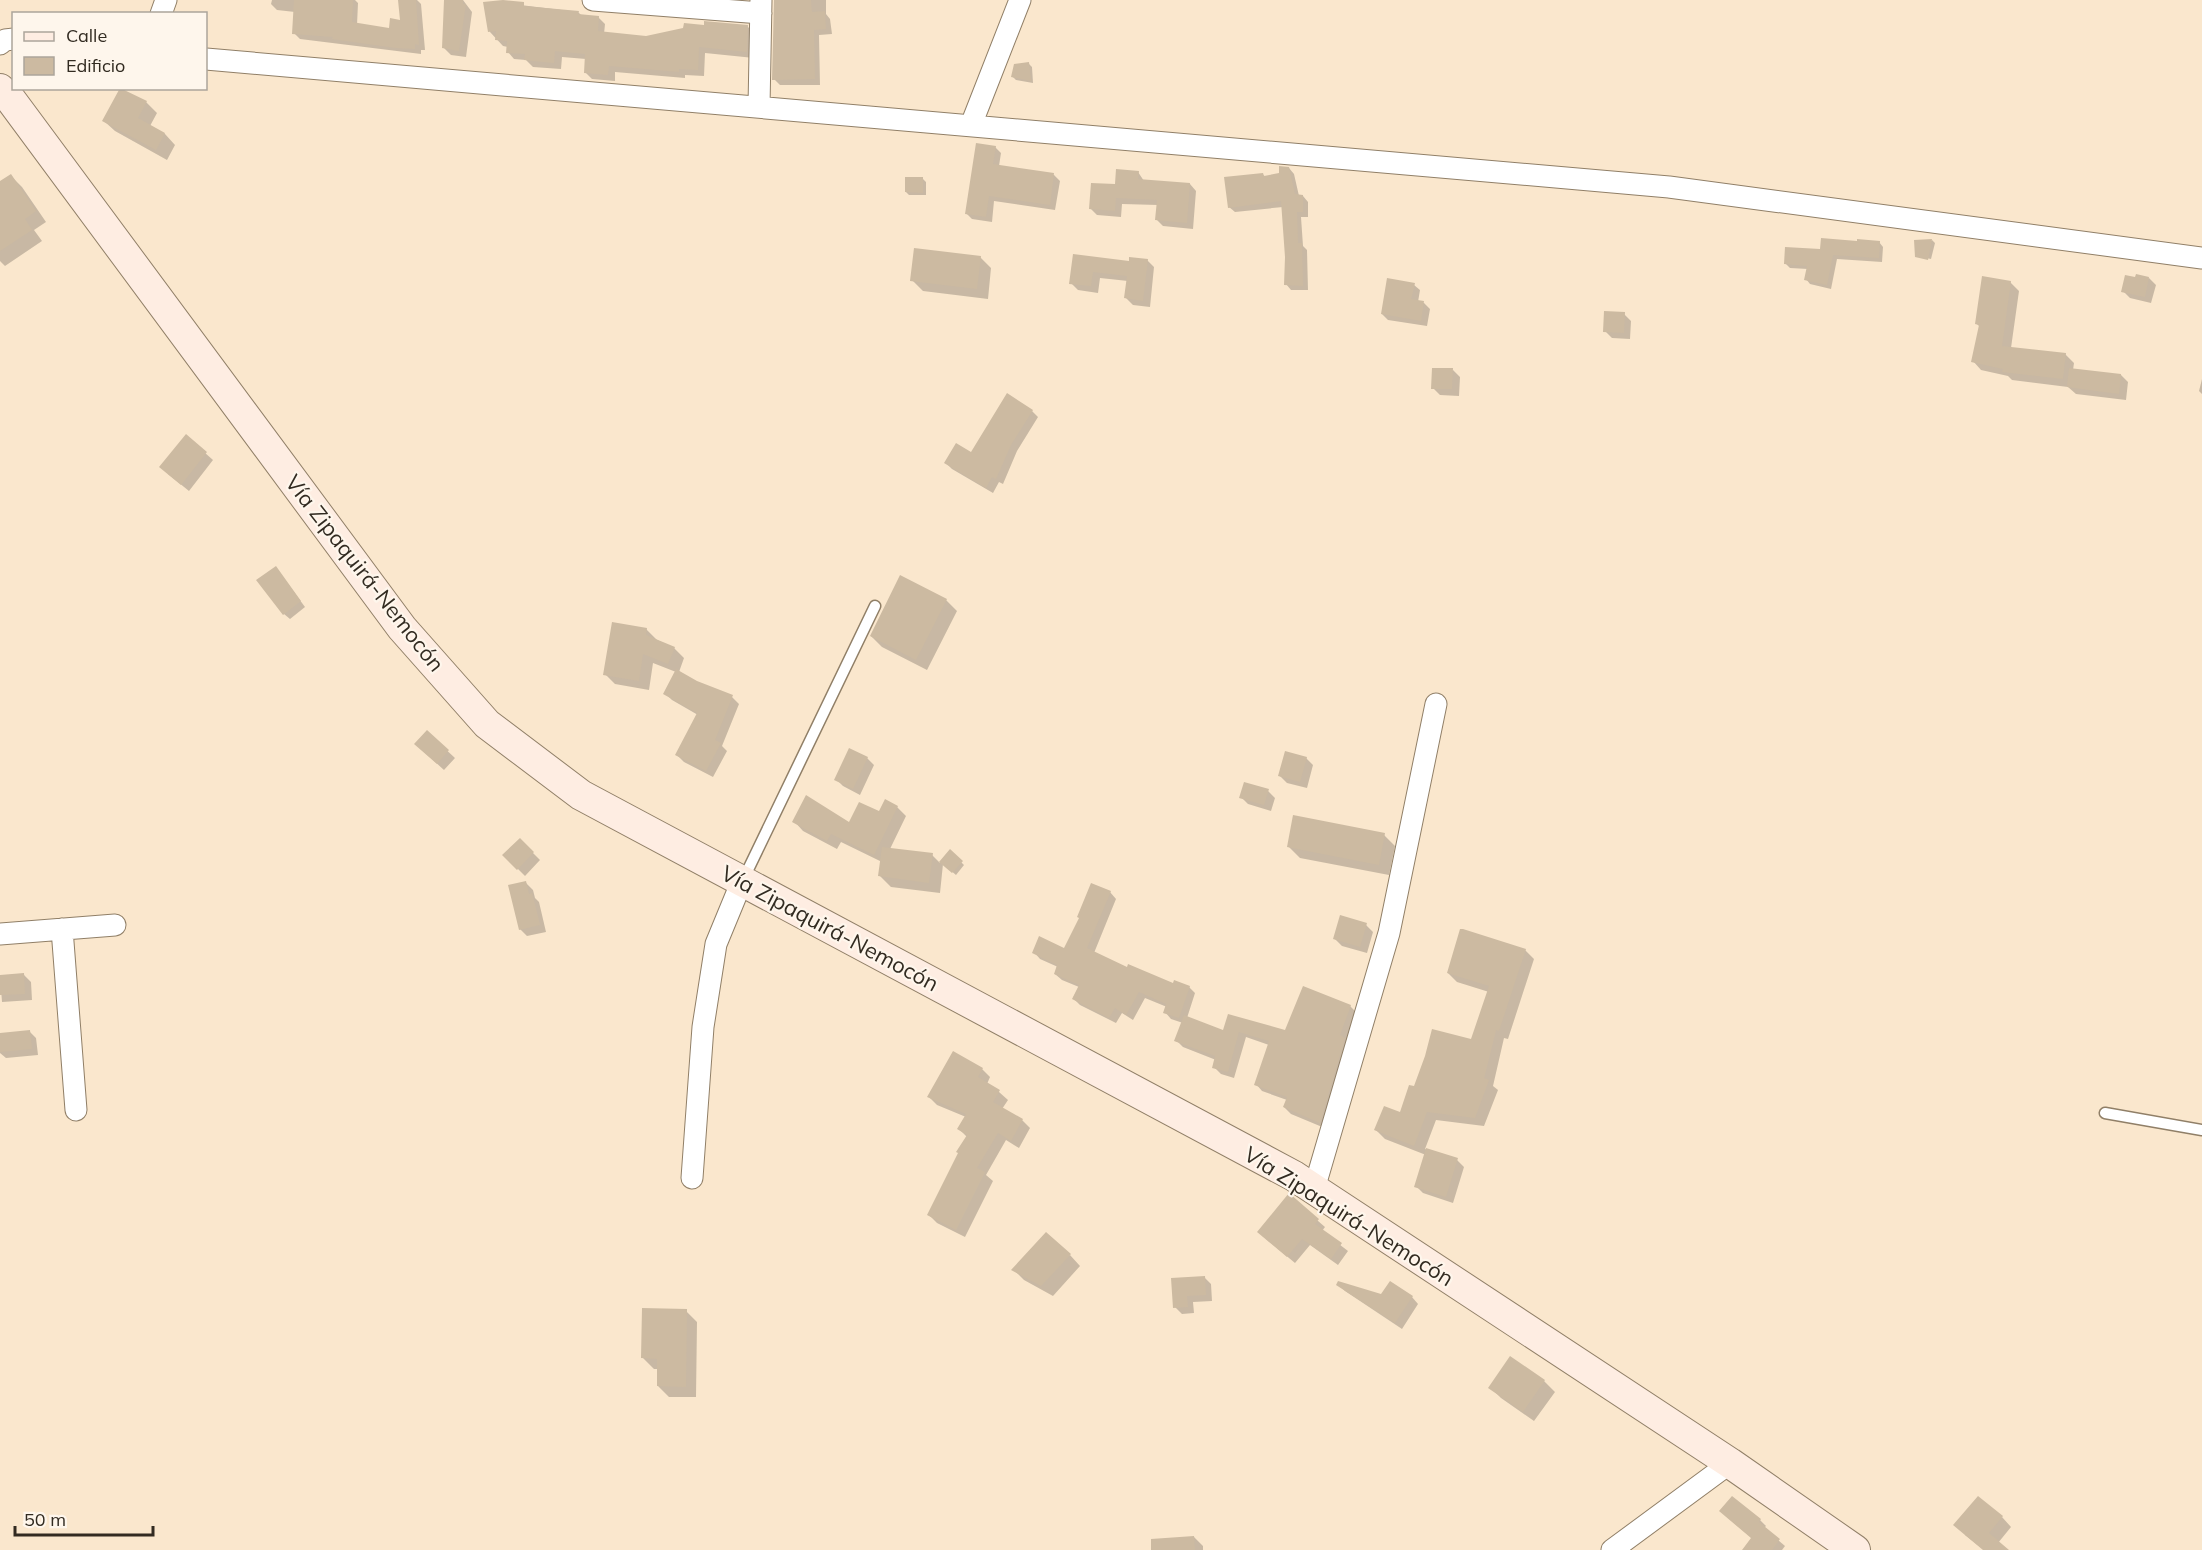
<svg xmlns="http://www.w3.org/2000/svg" width="2202" height="1550" viewBox="0 0 2202 1550" font-family="Mulish,sans-serif">
<style>
.shadow{fill:#0003}
.building{fill:#ccbaa1}
.lines{fill:none;stroke-linecap:round;stroke-linejoin:round}
.lane-casing{stroke:#907f67;stroke-width:13}
.street-casing{stroke:#907f67;stroke-width:23}
.secondary-casing{stroke:#907f67;stroke-width:32}
.lane{stroke:#fff;stroke-width:10}
.street{stroke:#fff;stroke-width:21}
.secondary{stroke:#feede2;stroke-width:30}
.labels{text-anchor:middle;stroke-width:4.5;stroke-linejoin:round;paint-order:stroke}
.street-label{font-size:22px;fill:#322b21;stroke:#fef6ec}
</style>
<rect width="100%" height="100%" fill="#fae7cd"/>
<!-- shadow -->
<path class="shadow" d="M272,0H355L358,3L357,25L391,30L402,21L400,0H417L421,4L425,50H421V54L300,39L294,33L295,12L277,10L271,4Z
M445,0H463L472,12L466,57L451,55L444,48Z
M774,0H826V14L830,19L832,34L819,35L820,85H780L774,79Z
M495,2L578,12L582,16L598,17L605,24L604,34L646,38L705,26H747L754,33V58L705,53L704,76L685,75V78L615,72V81L592,79L585,72L586,59L562,57L561,69L533,67L526,60L514,59L508,52V47L503,46L490,32Z
M1029,64L1032,67L1033,83L1016,80L1013,77Z
M146,102L157,113L150,126L165,134L175,145L167,160L115,131L104,121Z
M995,147L1001,153L999,166L1054,175L1060,181L1055,210L994,201L992,222L972,219L966,213Z
M1289,168L1294,174L1299,196H1303L1308,202V217H1301L1303,246L1307,250L1308,290H1291L1286,284L1287,257L1283,207L1235,212L1229,207L1263,175L1266,177L1281,174Z
M1138,172L1144,181L1190,184L1196,191L1193,229L1163,226L1157,220L1158,205L1122,204L1121,217L1097,215L1091,209L1117,186Z
M11,176L22,187L46,222L34,230L42,241L5,266L0,261V183Z
M923,179L926,182V195H909L906,192Z
M1932,240L1935,243L1931,259L1917,256Z
M1879,242L1883,247L1882,262L1837,259L1831,289L1810,284L1806,279L1808,269L1790,268L1785,263Z
M1074,256L1130,263L1147,260L1154,267L1150,307L1133,305L1126,298L1128,281L1100,278L1098,293L1078,290L1071,283Z
M980,257L991,268L988,299L923,291L912,280Z
M2149,278L2156,285L2151,303L2130,298L2123,291Z
M2010,282L2019,291L2011,348L2065,354L2074,363L2073,370L2121,375L2128,382L2126,400L2076,394L2068,387L2012,380L2008,376L1981,370L1973,361L1980,327L1976,323Z
M1414,285L1420,290L1418,302L1424,303L1430,309L1427,326L1388,320L1382,314Z
M1624,314L1631,321L1630,339L1612,338L1605,331Z
M1453,370L1460,377L1459,396L1440,395L1433,388Z
M2202,379V394L2199,391Z
M1032,411L1038,417L1017,451L1003,484L999,482L993,493L952,469L946,463L972,454Z
M186,436L213,460L189,491L168,474Z
M276,568L305,607L290,619L284,614Z
M946,600L957,611L927,670L882,647L871,636Z
M646,629L657,640L674,648L684,658L679,672L697,683L732,697L739,704L722,746L727,751L713,777L684,762L677,755L698,715L672,700L665,693L676,672L653,663L649,690L615,684L605,674Z
M427,732L455,758L444,770L423,751Z
M867,758L874,765L860,795L843,786L836,779Z
M1306,758L1313,765L1307,788L1287,783L1280,776Z
M1268,791L1275,798L1271,811L1248,804L1241,797Z
M897,807L906,816L890,849L932,855L940,863L950,851L964,865L956,875L943,864L940,893L891,887L880,876L882,862L841,842L837,849L803,831L794,821L850,824Z
M1384,835L1395,846L1389,875L1300,858L1289,847Z
M520,840L540,860L525,876L504,855Z
M526,883L533,890L535,898L539,902L546,932L527,936L520,929Z
M1110,892L1116,899L1094,953L1128,969L1174,985L1189,987L1195,993L1187,1018L1224,1032L1229,1015L1286,1032L1350,1006L1357,1013L1346,1042L1351,1046L1327,1129L1291,1114L1284,1107L1287,1100L1262,1091L1256,1084L1269,1045L1246,1037L1234,1078L1221,1074L1214,1067L1216,1060L1183,1047L1176,1040L1183,1023L1171,1019L1165,1012L1167,1007L1145,998L1133,1020L1122,1013L1116,1023L1080,1005L1073,998L1079,987L1062,980L1055,974L1058,967L1040,959L1034,952L1065,950Z
M1366,925L1373,932L1367,953L1342,946L1335,939Z
M1525,950L1534,959L1508,1039L1504,1038L1493,1086L1498,1090L1484,1126L1436,1120L1425,1149L1457,1160L1464,1167L1453,1203L1423,1193L1416,1186L1426,1155L1385,1139L1376,1130L1401,1114L1414,1088L1472,1040L1489,992L1457,982L1448,973Z
M24,975L31,982L32,1000L2,1002L0,976Z
M29,1031L36,1038L38,1055L6,1058L0,1053V1034Z
M982,1069L990,1077L987,1084L999,1092L1008,1100L1002,1109L1022,1120L1030,1128L1019,1148L1006,1140L986,1175L993,1181L965,1237L937,1223L929,1215L967,1137L959,1129L966,1117L937,1105L929,1097Z
M1289,1196L1325,1227L1322,1231L1348,1251L1338,1265L1310,1245L1295,1263L1266,1239Z
M1070,1255L1080,1266L1053,1296L1024,1280L1014,1270Z
M1204,1277L1211,1284L1212,1301L1193,1302L1194,1313L1182,1314L1175,1307Z
M1338,1284L1382,1296L1412,1297L1418,1304L1402,1329L1345,1291Z
M686,1311L697,1322L696,1397H669L658,1386L659,1369H654L643,1358Z
M1544,1381L1555,1392L1534,1421L1501,1398L1490,1387Z
M1727,1517L1760,1520L1766,1526L1764,1528L1785,1546L1782,1550H1744L1753,1539Z
M2002,1517L2011,1527L1998,1543L2006,1550H1984L1965,1535Z
M1194,1537L1203,1546V1550H1178Z"/>
<!-- building -->
<path class="building" d="M294,0H353L352,22L389,28L390,18L400,20L398,0H416L419,45L415,44V49L396,48L332,39L333,37L292,34Z
M444,0H463V4H466L459,51L442,48Z
M503,0L524,2V6L579,11L578,14L599,16L598,31L646,36L683,28L684,23L704,25V21L748,25L747,52L699,47L698,70L679,69V72L609,66L608,75L584,73L585,54L555,51L554,63L524,60L525,54L506,53L507,41L495,40L496,31L488,32L483,2Z
M774,0H811L812,12L825,11L826,29L814,30L815,79L772,80Z
M1029,62L1031,81L1011,77L1014,64Z
M120,88L147,101L138,118L165,133L156,150L102,121Z
M976,143L996,146L993,164L1054,173L1050,205L989,196L986,217L965,214Z
M1279,166L1289,167L1295,194L1303,195V212H1297L1298,243H1302L1303,286L1284,285L1285,257L1281,201L1228,208L1224,177L1263,173L1264,176L1279,173Z
M1116,169L1139,171L1138,179L1190,183L1187,223L1155,220L1157,200L1116,198L1115,211L1089,209L1091,183L1115,184Z
M11,174L36,211L25,219L32,230L0,251V181Z
M905,177H923V193L905,192Z
M1821,238L1857,241V239L1880,241L1879,258L1833,255L1827,285L1804,280L1807,266L1784,264L1785,247L1820,249Z
M1932,239L1928,260L1915,257L1914,240Z
M914,248L981,256L977,289L910,281Z
M1073,254L1129,261V257L1148,259L1143,301L1124,298L1127,276L1093,272L1091,286L1069,284Z
M2136,274L2149,277L2145,297L2121,292L2125,275L2135,277Z
M1982,276L2011,281L2002,346L2066,353L2063,379L2002,372L2003,369L1971,362L1979,325L1975,324Z
M1387,278L1415,283L1411,299L1424,301L1421,321L1381,314Z
M1604,311L1625,312L1624,333L1603,332Z
M1432,368H1453L1452,389H1431Z
M2069,368L2121,374L2119,394L2067,387Z
M1007,393L1033,410L1011,445L996,479L992,477L986,488L944,463L956,443L971,452Z
M186,434L207,452L181,485L159,467Z
M276,566L301,601L283,615L256,580Z
M900,575L947,599L916,660L870,636Z
M612,622L647,628L646,635L675,647L668,664L643,654L639,681L603,675Z
M676,669L697,681L733,695L715,740L721,743L706,771L675,755L697,713L663,694Z
M427,730L449,750L437,764L414,744Z
M849,748L868,757L853,789L834,780Z
M1285,751L1307,757L1300,782L1278,776Z
M1244,782L1269,789L1264,805L1239,798Z
M806,795L849,822L859,802L879,811L885,799L898,806L874,855L831,834L827,841L792,822Z
M1293,815L1385,833L1379,865L1287,847Z
M520,838L534,852L517,870L502,855Z
M882,847L933,853L929,883L878,876Z
M950,849L963,861L952,873L939,862Z
M526,881L529,894L532,893L540,925L519,930L508,885Z
M1091,883L1111,891L1087,948L1127,967L1128,964L1173,983L1174,980L1190,986L1179,1018L1163,1013L1166,1004L1139,992L1126,1015L1115,1008L1109,1018L1072,999L1079,985L1054,974L1057,965L1032,953L1039,936L1064,948L1079,918L1077,917Z
M1340,915L1367,923L1360,947L1333,939Z
M1460,929H1463L1526,949L1499,1031L1496,1030L1484,1078L1489,1080L1475,1118L1427,1112L1414,1146L1374,1130L1384,1106L1400,1112L1409,1085L1414,1086L1425,1056L1432,1029L1471,1039L1489,986L1447,973Z
M24,973L25,994L0,995V975Z
M1303,986L1351,1005L1340,1035L1345,1038L1320,1123L1283,1107L1287,1097L1254,1085L1269,1041L1239,1032L1228,1072L1212,1068L1215,1056L1174,1041L1184,1015L1223,1030L1228,1014L1285,1030Z
M30,1030L32,1049L0,1052V1033Z
M953,1051L983,1068L978,1077L1000,1090L993,1102L1023,1119L1011,1141L998,1133L977,1168L985,1172L956,1230L927,1215L958,1153L956,1152L967,1135L957,1129L966,1114L927,1097Z
M1426,1148L1458,1158L1446,1197L1414,1187Z
M1289,1193L1319,1219L1315,1224L1342,1243L1331,1259L1302,1239L1287,1257L1257,1232Z
M1046,1232L1071,1254L1041,1286L1011,1270Z
M1205,1276L1206,1295L1187,1296L1188,1307L1173,1308L1171,1278Z
M1338,1281L1381,1294L1390,1281L1413,1296L1395,1323L1336,1285Z
M642,1308L687,1309L686,1387L657,1386V1359L641,1358Z
M1510,1356L1545,1380L1523,1412L1488,1388Z
M1732,1496L1761,1519L1759,1522L1780,1539L1772,1550H1742L1751,1538L1719,1511Z
M1978,1496L2003,1516L1989,1533L2009,1550H1983L1953,1525Z
M1194,1536L1195,1550H1151V1539Z"/>
<g class="lines">
<defs>
<path id="lane" d="M744,878L875,606
M2105,1113L2202,1130"/>
<path id="street" d="M593,0L761,13
M161,14L166,0
M0,44L5,40L14,39
M206,59L1669,187L2202,258
M759,107L761,0
M971,125L1020,0
M62,929L76,1110
M0,934L115,925
M692,1178L703,1027L716,944L742,881
M1314,1189L1389,933L1436,704
M1612,1550L1730,1463"/>
<path id="secondary" d="M0,89L11,100L402,628L487,724L581,795L1294,1176L1730,1463L1855,1550"/>
</defs>
<!-- lane casing -->
<use href="#lane" class="lane-casing"/>
<!-- street casing -->
<use href="#street" class="street-casing"/>
<!-- secondary casing -->
<use href="#secondary" class="secondary-casing"/>
<!-- lane -->
<use href="#lane" class="lane"/>
<!-- street -->
<use href="#street" class="street"/>
<!-- secondary -->
<use href="#secondary" class="secondary"/>
</g>
<g class="labels">
<!-- street labels -->
<g class="street-label">
<text transform="translate(365 573) rotate(52)" y="8">Vía Zipaquirá-Nemocón</text>
<text transform="translate(830 928) rotate(28)" y="8">Vía Zipaquirá-Nemocón</text>
<text transform="translate(1349 1216) rotate(32)" y="8">Vía Zipaquirá-Nemocón</text>
</g>
</g>
<!-- legend -->
<rect x="12" y="12" width="195" height="78" fill="#fef6ec" stroke="#aca59b" stroke-width="1.5"/>
<rect x="24" y="32" width="30" height="9" fill="#feede2" stroke="#aca59b" stroke-width="1.5"/>
<text x="66" y="42" font-size="18" fill="#322b21">Calle</text>
<rect x="24" y="57" width="30" height="18" fill="#ccbaa1" stroke="#aca59b" stroke-width="1.5"/>
<text x="66" y="72" font-size="18" fill="#322b21">Edificio</text>
<!-- scale -->
<path d="M15 1526v9h138v-9" fill="none" stroke="#322b21" stroke-width="3"/>
<text x="24" y="1526" font-size="18" fill="#322b21" stroke="#fef6ec" stroke-width="4.5" paint-order="stroke">50 m</text>
</svg>
